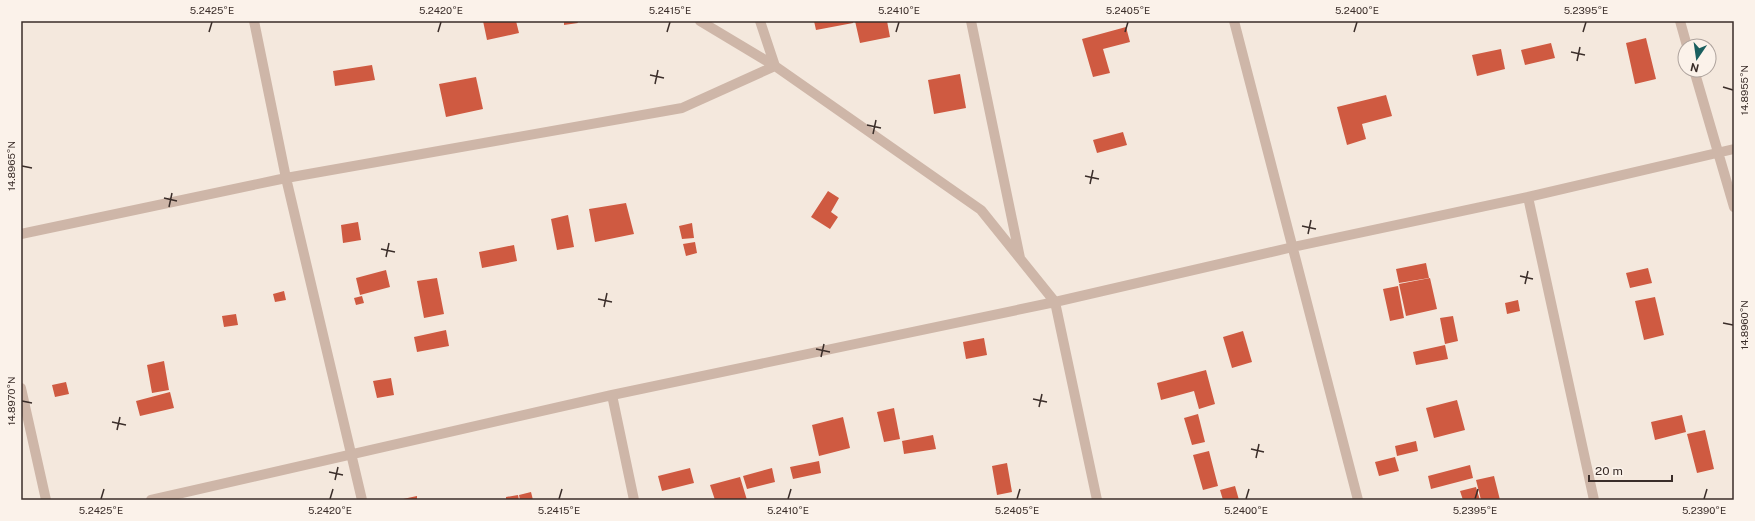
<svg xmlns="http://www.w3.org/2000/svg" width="1755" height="521" viewBox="0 0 1755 521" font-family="'Public Sans',sans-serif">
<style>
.building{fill:#cf5a41}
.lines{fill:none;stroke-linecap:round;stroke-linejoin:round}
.street{stroke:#ceb6a8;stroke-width:10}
.ticks{fill:none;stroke:#3a2d29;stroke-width:1.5}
.neatline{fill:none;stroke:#3a2d29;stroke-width:1.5}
.ticks-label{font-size:10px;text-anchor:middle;fill:#3a2d29}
</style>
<rect width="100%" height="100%" fill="#f4e8dd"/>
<!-- building -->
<path class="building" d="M483,21H516L519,33L487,40Z
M564,21H577L578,23L564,25Z
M814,21H853V23L816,30Z
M855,21H887L890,37L860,43Z
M1126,27L1130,42L1103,49L1110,73L1093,77L1082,39Z
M1646,38L1656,79L1635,84L1626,43Z
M1551,43L1555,58L1525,65L1521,50Z
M1501,49L1505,69L1477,76L1472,55Z
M372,65L375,80L335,86L333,71Z
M960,74L966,108L934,114L928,80Z
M476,77L483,109L446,117L439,84Z
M1386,95L1392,116L1362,124L1366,139L1347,145L1337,107Z
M1123,132L1127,145L1097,153L1093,140Z
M828,191L839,198L831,212L838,217L830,229L811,217Z
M626,203L634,234L595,242L589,209Z
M568,215L574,247L557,250L551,219Z
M358,222L361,240L343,243L341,225Z
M692,223L694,238L682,239L679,226Z
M695,242L697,253L686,256L683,244Z
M514,245L517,261L482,268L479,252Z
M1426,263L1429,278L1399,283L1396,269Z
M1648,268L1652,283L1630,288L1626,273Z
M386,270L390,287L360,295L356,278Z
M437,278L444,314L424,318L417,281Z
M1430,278L1437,309L1406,316L1399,284Z
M1398,286L1404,318L1390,321L1383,289Z
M284,291L286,300L275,302L273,294Z
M362,296L364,303L356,305L354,298Z
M1655,297L1664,335L1644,340L1635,301Z
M1518,300L1520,311L1507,314L1505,303Z
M236,314L238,325L224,327L222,316Z
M1453,316L1458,341L1445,344L1440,318Z
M446,330L449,346L417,352L414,337Z
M1243,331L1252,362L1232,368L1223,337Z
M984,338L987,355L966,359L963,342Z
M1445,345L1448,359L1416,365L1413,352Z
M164,361L169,390L152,393L147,365Z
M1206,370L1215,404L1199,409L1194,391L1161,400L1157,383Z
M391,378L394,395L377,398L373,381Z
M66,382L69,394L55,397L52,385Z
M170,392L174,408L140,416L136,401Z
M1457,400L1465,430L1434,438L1426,408Z
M894,408L900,439L884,442L877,412Z
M1198,414L1205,442L1192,445L1184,418Z
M1682,415L1686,432L1655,440L1651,422Z
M843,417L850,448L819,456L812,425Z
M1705,430L1714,469L1697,473L1687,434Z
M933,435L936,449L904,454L902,441Z
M1416,441L1418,451L1397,456L1395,446Z
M1209,451L1218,486L1203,490L1193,455Z
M1395,457L1399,471L1379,476L1375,462Z
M819,461L821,473L793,479L790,467Z
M1007,463L1012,492L997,495L992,466Z
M1470,465L1473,478L1431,489L1428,476Z
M690,468L694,483L662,491L658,476Z
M772,468L775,482L747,489L743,476Z
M1494,476L1500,500H1481L1476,480Z
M740,477L747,500H715L710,485Z
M1235,486L1239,500H1223L1220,490Z
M1476,487L1480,500H1463L1460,491Z
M531,492L533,500H520L519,495Z
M518,495L519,500H506V497Z
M417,496V500H403V499Z"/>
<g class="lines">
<!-- street -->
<path class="street" d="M254,21L286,178L362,500
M700,21L775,66L981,210L1055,302L1097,500
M760,21L775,66
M971,21L1020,258
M1234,21L1358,500
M1680,21L1687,46
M1694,70L1734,207
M1528,197L1594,500
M21,234L286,178L682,108L775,66
M21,388L46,500
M612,395L634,500
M151,500L612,395L1055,302L1293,247L1528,197L1734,149"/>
</g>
<!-- ticks -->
<path class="ticks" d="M209,32L212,22M438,32L441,22M667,32L670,22M896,32L899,22M1125,32L1128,22M1354,32L1357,22M1583,32L1586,22M1571,52L1585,55M1577,61L1580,47M650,75L664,78M655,84L658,70M1723,87L1733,90M867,125L881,128M873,134L876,120M22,166L32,168M1085,176L1099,179M1090,184L1093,170M164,198L177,201M169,207L172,193M1302,226L1316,229M1308,234L1311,220M381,249L395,252M386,257L389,243M1520,276L1533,279M1525,284L1528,271M598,299L612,302M604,307L607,293M1723,323L1733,325M816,349L830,352M821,357L824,344M1033,399L1047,402M22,401L32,403M1039,407L1042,394M112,422L126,425M117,430L120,417M1251,449L1264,452M1256,458L1259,444M329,472L343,475M335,480L338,467M101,499L104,489M330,499L333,489M559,499L562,489M788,499L791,489M1017,499L1020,489M1246,499L1249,489M1475,499L1478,489M1704,499L1707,489"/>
<!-- border -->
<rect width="1755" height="521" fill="none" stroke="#fbf2ea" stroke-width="44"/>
<!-- north arrow -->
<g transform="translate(1697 58) rotate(193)"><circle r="19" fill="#fbf2ea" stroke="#aea39d"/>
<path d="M0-3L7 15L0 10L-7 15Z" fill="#1a5f5f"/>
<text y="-6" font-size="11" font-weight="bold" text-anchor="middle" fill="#3a2d29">N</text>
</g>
<!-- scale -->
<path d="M1589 475v6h83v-6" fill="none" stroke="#3a2d29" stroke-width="2"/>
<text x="1595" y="475" font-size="12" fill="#3a2d29" stroke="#fbf2ea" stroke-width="3" paint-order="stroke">20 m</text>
<rect x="22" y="22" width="1711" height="477" class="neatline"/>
<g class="ticks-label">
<text x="212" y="14">5.2425°E</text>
<text x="441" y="14">5.2420°E</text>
<text x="670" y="14">5.2415°E</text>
<text x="899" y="14">5.2410°E</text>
<text x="1128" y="14">5.2405°E</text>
<text x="1357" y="14">5.2400°E</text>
<text x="1586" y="14">5.2395°E</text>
<text transform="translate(1744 90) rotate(-90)" y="4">14.8955°N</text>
<text transform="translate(11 166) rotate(-90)" y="4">14.8965°N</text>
<text transform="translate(1744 325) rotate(-90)" y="4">14.8960°N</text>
<text transform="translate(11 401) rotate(-90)" y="4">14.8970°N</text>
<text x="101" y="514">5.2425°E</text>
<text x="330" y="514">5.2420°E</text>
<text x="559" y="514">5.2415°E</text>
<text x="788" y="514">5.2410°E</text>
<text x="1017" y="514">5.2405°E</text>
<text x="1246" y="514">5.2400°E</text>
<text x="1475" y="514">5.2395°E</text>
<text x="1704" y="514">5.2390°E</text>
</g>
</svg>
